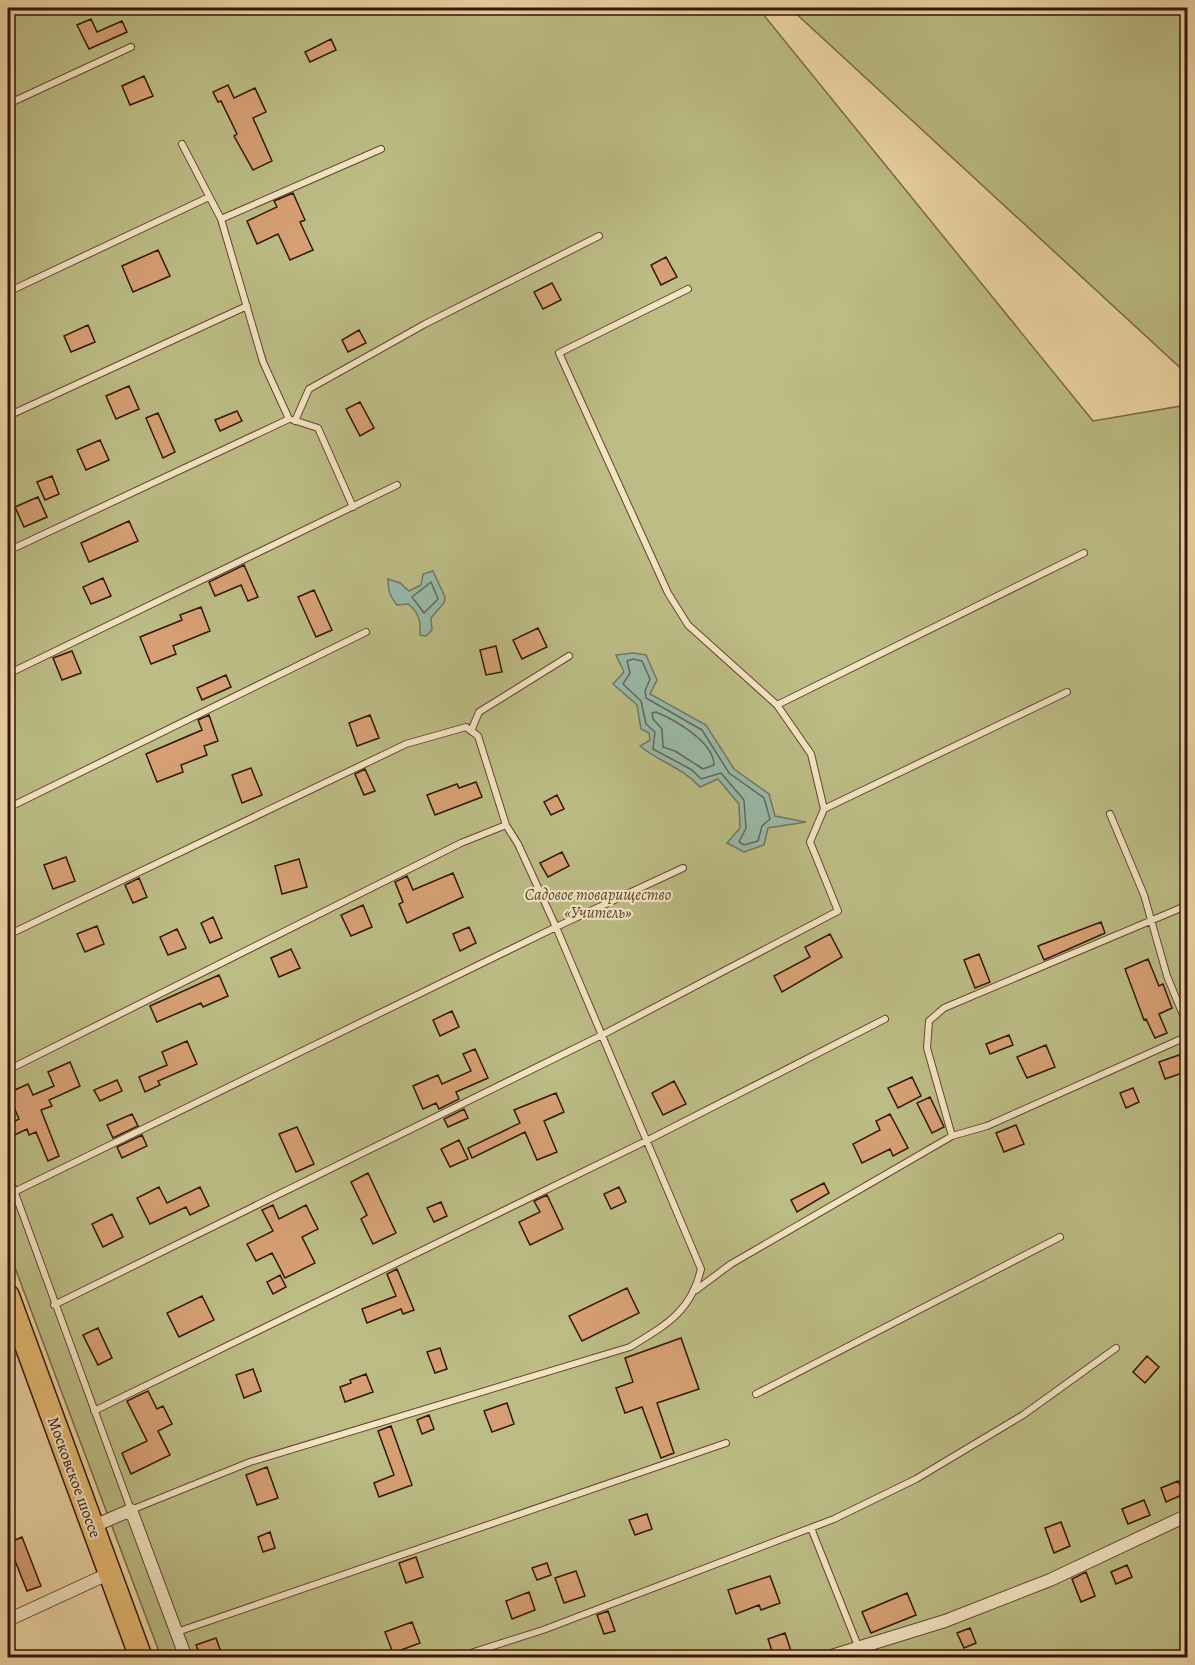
<svg xmlns="http://www.w3.org/2000/svg" width="1195" height="1665" viewBox="0 0 1195 1665" font-family="Alegreya,serif">
<style>
.green{fill:#bcbc84;stroke:#786846;stroke-width:1.5}
.water{fill:#99b9a7;stroke:#717767;stroke-width:1.5}
.lines{fill:none;stroke-linecap:round;stroke-linejoin:round}
.shore{stroke:#666758;stroke-width:1.5}
.building{fill:#d6a074;stroke:#341508;stroke-width:1.5}
.lane-casing{stroke:#62452f;stroke-width:8}
.street-casing{stroke:#62452f;stroke-width:14}
.highway-casing{stroke:#341508;stroke-width:25}
.lane{stroke:#f3e4c4;stroke-width:6}
.street{stroke:#f3e4c4;stroke-width:12}
.highway{stroke:#e6ba72;stroke-width:22}
.labels{text-anchor:middle;stroke-width:4.5;stroke-linejoin:round;paint-order:stroke}
.park-label{font-size:16px;font-style:italic;fill:#5d472d;stroke:#f3e4c4}
.street-label{font-size:16px;fill:#341508;stroke:#f3e4c4}
</style>
<rect width="100%" height="100%" fill="#edd5a4"/>
<filter id="stains"><feTurbulence type="fractalNoise" baseFrequency=".00333" numOctaves="4"/><feColorMatrix values="0 0 0 0 .2 0 0 0 0 .09 0 0 0 0 .02 0 0 0 .5 -.17"/></filter>
<radialGradient id="worn" r=".72"><stop offset=".6" stop-color="#630" stop-opacity="0"/><stop offset="1" stop-color="#630" stop-opacity=".3"/></radialGradient>
<!-- green -->
<path class="green" d="M8,8H758L1093,421L1187,405V1657H161L8,1249Z
M790,8H1187V374Z"/>
<!-- water -->
<path class="water" d="M433,571L445,597L444,603L431,618L432,630L426,636L420,635C421,622 419,612 408,604L397,605C390,597 388,590 388,579L400,583L409,591L421,585L423,574Z
M633,653L646,655L657,680L650,694L706,725L734,769L769,794L775,816L806,822L768,828L764,845L744,852L727,843L740,828L739,804L718,779L700,787C682,767 659,762 640,746L650,740L649,733L641,729L637,705L613,684L624,672L616,655Z"/>
<g class="lines">
<!-- shore -->
<path class="shore" d="M431,582L438,599L424,613L412,597Z
M633,659L642,661L650,679L645,691L646,698L702,730L729,773L764,798L770,819L762,826L758,841L744,845L739,842L746,828L744,800L721,773L701,779L692,770L653,749L655,732L646,724L641,701L623,684L630,673L627,661Z
M656,712C675,720 714,742 714,765L703,769L675,751L663,747L662,729L653,719L652,713Z"/>
</g>
<!-- building -->
<path class="building" d="M91,19L97,32L122,21L127,32L89,49L77,25Z
M331,39L336,50L310,62L305,52Z
M144,76L153,96L130,105L122,86Z
M228,85L234,98L255,88L266,112L253,118L272,161L253,170L234,136L237,134L221,101L218,102L213,92Z
M293,193L305,220L300,222L313,250L290,260L278,234L257,244L247,221L277,207L274,201Z
M158,250L170,276L133,292L122,266Z
M666,257L677,277L661,285L651,265Z
M552,283L561,300L543,309L534,292Z
M88,325L95,342L71,352L64,336Z
M359,330L366,343L348,352L342,340Z
M129,386L139,409L116,419L106,396Z
M360,402L374,428L360,436L346,409Z
M237,411L242,421L220,431L215,420Z
M158,413L175,452L163,458L146,418Z
M100,440L109,460L86,470L77,450Z
M52,476L59,494L45,500L37,482Z
M38,497L47,517L24,527L15,507Z
M129,521L138,541L89,562L81,543Z
M244,565L258,597L248,601L241,585L215,596L209,582Z
M103,578L111,596L91,604L83,587Z
M314,590L332,630L316,637L298,597Z
M201,607L210,631L173,646L176,654L151,664L140,637L182,620L180,615Z
M538,628L547,647L522,659L513,640Z
M496,646L502,672L486,675L480,650Z
M72,651L81,673L62,680L53,658Z
M226,675L231,687L202,700L197,688Z
M209,715L218,741L204,746L207,755L181,765L183,772L157,782L146,754L202,730L198,720Z
M370,715L379,738L357,746L349,723Z
M251,768L262,795L242,803L232,775Z
M365,769L375,791L364,795L355,774Z
M476,782L482,797L435,815L427,795L457,784L459,788Z
M557,795L564,809L551,815L544,802Z
M562,852L569,866L548,877L540,863Z
M66,857L75,881L53,889L44,865Z
M299,859L307,887L282,894L275,866Z
M453,873L463,897L407,923L399,904L403,902L395,882L407,876L413,890Z
M139,878L147,897L133,903L125,885Z
M363,905L372,927L351,936L341,915Z
M213,917L222,938L210,943L201,923Z
M1101,922L1105,933L1044,960L1038,946Z
M97,926L104,944L85,952L77,934Z
M469,927L476,943L460,951L453,934Z
M177,929L186,948L168,955L160,937Z
M830,934L842,957L782,992L774,976L810,957L805,947Z
M291,949L300,968L279,977L271,958Z
M979,954L990,982L975,988L964,960Z
M1148,959L1159,986L1163,984L1172,1008L1159,1014L1167,1033L1155,1038L1146,1019L1144,1020L1125,969Z
M219,975L228,996L203,1007L201,1003L157,1022L150,1006Z
M452,1011L459,1027L440,1036L433,1020Z
M1009,1035L1013,1045L990,1054L986,1044Z
M187,1041L197,1064L158,1081L160,1085L145,1092L139,1077L167,1065L162,1052Z
M1046,1045L1055,1067L1027,1078L1017,1057Z
M475,1049L488,1078L456,1092L459,1099L439,1109L436,1103L423,1109L413,1086L438,1075L442,1084L471,1071L463,1054Z
M1179,1055L1185,1072L1165,1079L1159,1062Z
M70,1062L80,1086L49,1100L52,1106L41,1110L59,1156L48,1161L36,1132L29,1135L27,1129L8,1138V1124L19,1119L8,1093L28,1084L33,1095L54,1086L48,1072Z
M912,1077L921,1096L898,1108L888,1088Z
M117,1080L122,1091L100,1101L94,1090Z
M674,1081L686,1104L663,1115L652,1093Z
M1133,1088L1139,1102L1126,1108L1120,1093Z
M556,1093L564,1112L544,1121L557,1152L537,1160L525,1132L472,1158L468,1148L520,1123L514,1110Z
M930,1097L944,1127L932,1133L917,1103Z
M464,1109L468,1118L448,1127L444,1119Z
M132,1114L138,1126L113,1138L107,1125Z
M890,1114L908,1148L893,1156L890,1149L862,1163L853,1144L880,1130L876,1121Z
M1016,1125L1024,1144L1004,1152L996,1133Z
M297,1127L314,1164L296,1172L279,1134Z
M142,1135L147,1146L122,1158L117,1147Z
M459,1140L468,1159L450,1167L441,1149Z
M368,1173L396,1233L373,1244L361,1219L367,1215L351,1182Z
M824,1183L829,1193L797,1212L791,1200Z
M159,1187L167,1203L200,1187L209,1206L190,1215L186,1207L150,1224L137,1198Z
M619,1187L626,1202L611,1209L604,1194Z
M547,1195L563,1229L530,1245L519,1222L540,1212L534,1201Z
M441,1202L447,1216L434,1222L427,1208Z
M273,1205L279,1219L306,1205L318,1229L302,1237L315,1263L285,1278L272,1253L256,1261L247,1244L273,1231L262,1210Z
M112,1214L123,1237L103,1247L92,1224Z
M397,1269L414,1310L403,1314L401,1309L367,1323L362,1309L396,1296L387,1274Z
M280,1275L286,1287L273,1294L267,1282Z
M627,1288L639,1313L582,1341L569,1316Z
M202,1296L214,1320L179,1337L167,1313Z
M98,1328L112,1358L98,1365L83,1335Z
M681,1338L699,1389L657,1403L674,1453L661,1458L642,1407L625,1413L616,1388L633,1382L625,1358Z
M440,1348L447,1369L435,1373L427,1352Z
M1147,1356L1159,1367L1145,1383L1133,1372Z
M253,1369L261,1391L244,1398L236,1375Z
M366,1374L373,1392L345,1402L340,1387L351,1383L350,1380Z
M148,1391L157,1409L163,1406L172,1424L158,1431L170,1455L131,1474L122,1453L147,1441L127,1401Z
M507,1403L514,1424L492,1432L484,1411Z
M429,1415L434,1429L422,1434L417,1420Z
M391,1426L412,1485L379,1497L374,1483L394,1475L378,1431Z
M267,1467L278,1498L257,1505L246,1475Z
M1178,1481L1184,1494L1166,1502L1161,1488Z
M1144,1500L1150,1515L1128,1524L1122,1509Z
M647,1514L652,1529L635,1535L629,1520Z
M1061,1522L1070,1546L1054,1553L1045,1528Z
M270,1532L275,1548L263,1552L258,1537Z
M22,1537L41,1586L27,1591L8,1543Z
M416,1557L423,1577L406,1583L399,1563Z
M547,1563L551,1575L537,1580L532,1568Z
M1127,1565L1132,1577L1116,1584L1111,1572Z
M576,1571L585,1596L564,1603L555,1578Z
M1086,1572L1095,1596L1081,1602L1072,1579Z
M770,1576L780,1603L761,1610L759,1605L736,1614L728,1590Z
M529,1592L535,1610L512,1619L506,1601Z
M907,1593L916,1615L871,1633L862,1612Z
M608,1611L615,1631L604,1634L597,1615Z
M412,1622L420,1643L393,1653L385,1632Z
M970,1628L976,1643L964,1648L957,1633Z
M785,1633L791,1651L774,1657L768,1639Z
M216,1638L223,1658H201L196,1645Z"/>
<g class="lines">
<defs>
<path id="lane" d="M8,104L131,47
M182,144L221,219
M8,292L209,197
M8,416L247,306
M293,420L318,428L353,507
M295,421L309,389L425,324L599,236
M8,551L289,419L263,362L221,219L381,149
M8,674L397,485
M777,705L1084,553
M471,731L479,712L569,656
M8,808L366,632
M824,809L1067,692
M1110,814L1144,895L1167,976L1188,1027
M8,935L406,744L466,727L478,736L506,825L518,844L556,927L701,1269C691,1312 666,1325 630,1347L250,1462L131,1510L8,1174
M8,1070L461,843L506,825
M952,1136L927,1048L929,1021L944,1008L1188,905
M14,1192L556,927L683,868
M696,1290L731,1264L952,1136L987,1126L1188,1036
M54,1305L602,1035L838,911L810,842L824,809L811,754L777,705L688,625L668,593L559,353L688,289
M756,1394L1060,1237
M94,1411L646,1141L885,1019
M811,1528L858,1646
M177,1632L726,1443
M455,1658L543,1630L834,1519L916,1479L1023,1415L1116,1348"/>
<path id="street" d="M94,1526L131,1510L186,1658
M8,1620L110,1573
M825,1658L945,1621L1050,1580L1188,1515"/>
<path id="highway" d="M8,1296L141,1658"/>
</defs>
<!-- lane casing -->
<use href="#lane" class="lane-casing"/>
<!-- street casing -->
<use href="#street" class="street-casing"/>
<!-- highway casing -->
<use href="#highway" class="highway-casing"/>
<!-- lane -->
<use href="#lane" class="lane"/>
<!-- street -->
<use href="#street" class="street"/>
<!-- highway -->
<use href="#highway" class="highway"/>
</g>
<g class="labels">
<!-- park labels -->
<g class="park-label">
<text x="598" y="900">Садовое товарищество<tspan x="598" dy="18">«Учитель»</tspan></text>
</g>
<!-- street labels -->
<g class="street-label">
<text transform="translate(75 1477) rotate(70)" y="6">Московское шоссе</text>
</g>
</g>
<!-- margin -->
<rect width="1195" height="1665" fill="none" stroke="#edd5a4" stroke-width="30"/>
<rect x="9" y="9" width="1177" height="1647" fill="none" stroke="#341508" stroke-width="3"/>
<rect x="15" y="15" width="1165" height="1635" fill="none" stroke="#341508" stroke-width="1.5"/>
<rect width="100%" height="100%" filter="url(#stains)"/>
<rect width="100%" height="100%" fill="url(#worn)"/>
</svg>
